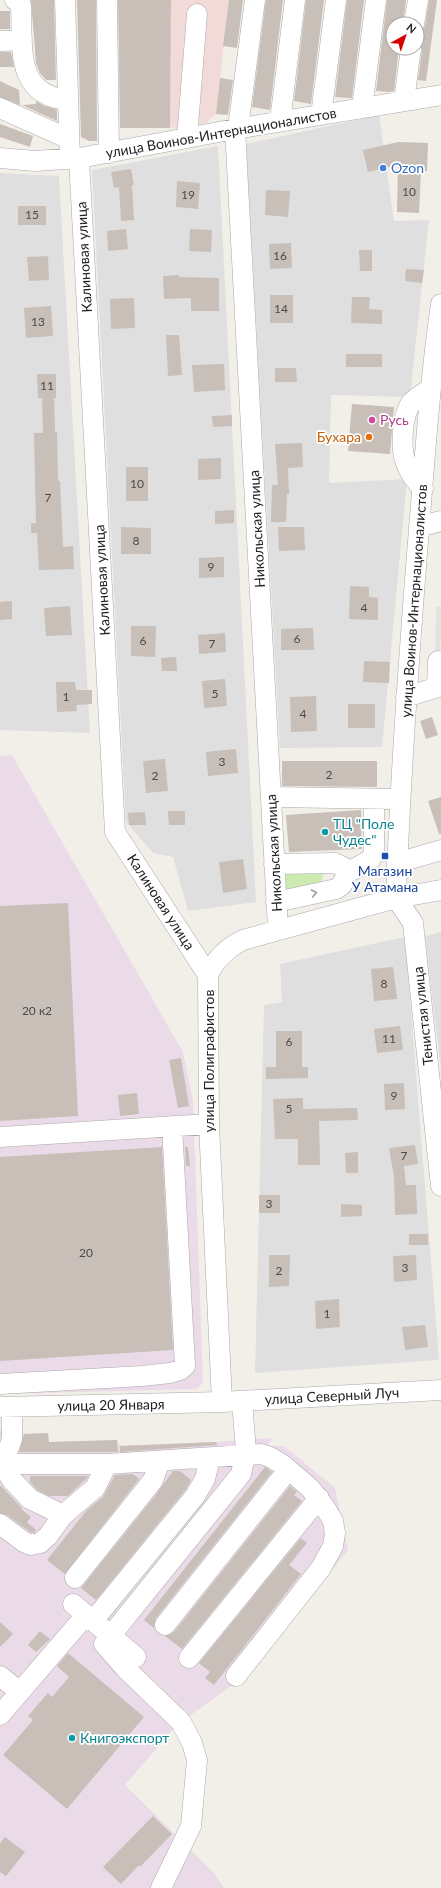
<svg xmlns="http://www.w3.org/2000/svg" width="441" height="1888" viewBox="0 0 441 1888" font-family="Lato,sans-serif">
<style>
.residential{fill:#e0dfdf}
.commercial{fill:#f2dad9}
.industrial{fill:#ebdbe8}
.grass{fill:#cdebb0}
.parking{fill:#e2e2e2}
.building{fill:#c7bfb8}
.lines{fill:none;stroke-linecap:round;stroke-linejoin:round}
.minor-casing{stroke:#a9a9a9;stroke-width:21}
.minor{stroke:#fff;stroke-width:20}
.oneway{stroke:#9c9c9c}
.shop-dot{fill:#3f7fe0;stroke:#fff;stroke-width:1.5}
.hotel-dot{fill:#d1479c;stroke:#fff;stroke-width:1.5}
.food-dot{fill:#e8710a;stroke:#fff;stroke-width:1.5}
.culture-dot{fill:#0f9aa8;stroke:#fff;stroke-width:1.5}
.transit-dot{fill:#1a4fb4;stroke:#fff;stroke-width:1.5}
.labels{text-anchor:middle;stroke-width:3.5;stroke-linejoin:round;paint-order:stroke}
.number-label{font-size:12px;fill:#4b4948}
.street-label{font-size:14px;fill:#222;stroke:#fff}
.shop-label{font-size:14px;fill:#366cbe;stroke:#fff;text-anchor:start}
.hotel-label{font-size:14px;fill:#b23c85;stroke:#fff;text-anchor:start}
.food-label{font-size:14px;fill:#c56008;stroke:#fff;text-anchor:end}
.culture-label{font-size:14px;fill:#0d838f;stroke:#fff;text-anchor:start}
.transit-label{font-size:14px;fill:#164399;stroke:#fff}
</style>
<rect width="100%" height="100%" fill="#f2efe9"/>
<!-- residential -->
<path class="residential" d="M379,115L394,221L429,220L410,397L331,395L329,483L407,479L382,747L280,748L246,144Z
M218,146L256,902L188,911L173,857L153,853L126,822L92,170Z
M0,173L59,176L90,733L0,730Z
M441,932V1070L425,936Z
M405,937L439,1360L255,1373L264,1005L282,1002L280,964Z"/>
<!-- commercial -->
<path class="commercial" d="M171,0H229L216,114L206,123L170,128Z"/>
<!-- industrial -->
<path class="industrial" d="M12,755L183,1052L193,1101L203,1382L196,1389L0,1394V756Z
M0,1430L18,1434L48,1433L49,1442L117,1440L120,1446L216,1442L272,1438L267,1446H284L335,1488L348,1550L249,1673L177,1725L125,1785L214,1873L224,1888H0Z"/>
<!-- grass -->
<path class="grass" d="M320,870L323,875L321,883L284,890L285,873Z"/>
<!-- parking -->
<path class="parking" d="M436,607H441V629L440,658L435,663Z"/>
<!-- building -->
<path class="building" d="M31,0H54L56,80H46L40,73L36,63Z
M77,0H96L97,141H89L81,137Z
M118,0H171L170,128H120Z
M229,0H243L237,48L223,46Z
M266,0H283L270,110L252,107Z
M306,0H324L311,104L294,101Z
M347,0H364L352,98H349L335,97Z
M387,0H406L403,24H393V48H399L394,91L389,92L376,91Z
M429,0H437L426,81L418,80L422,50L418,39L419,34L425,26Z
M0,11H10V29H0Z
M0,52H11L14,67H0Z
M220,78L233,80L228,115L216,114Z
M0,81L19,90L20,105L0,97Z
M36,101L45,106L57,109V121L22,105L36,104Z
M0,124L33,136L30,147L0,137Z
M398,142L428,143L427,171H421L419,213L397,212L398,165L368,172L363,150Z
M131,169L134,185H132L134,220L121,221L119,187L114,188L111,172Z
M177,181L200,183L198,209L176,207Z
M266,190L290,191L288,217L265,215Z
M18,206H46V225H18Z
M126,229L128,249L108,251L107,231Z
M190,229L212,230L211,252L189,251Z
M291,243L292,268L270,269L269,244Z
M359,250H372V271H360Z
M48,256L49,280L29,281L27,257Z
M406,269L424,270L422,283L405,281Z
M179,275V277L219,278V311H191V298L164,299L163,276Z
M270,295H293V323H270Z
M352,297H370L369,309L382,310V324L351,323Z
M134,298L135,328L111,329L110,299Z
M51,306L53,336L26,338L24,308Z
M166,335H179L182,375L168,376Z
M346,354H382V367H346Z
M224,364L225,390L194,392L192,365Z
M275,368H296L297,382H275Z
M37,374H56V398H54L55,432H57L58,481H60L63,547L73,546L74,569L39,570L37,533H31V523H36L34,433H43L42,398H38Z
M352,404L394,407L390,454L348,451Z
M232,415V426L213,427L212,416Z
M302,443L303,467L288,468L289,494H287L286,522H271L272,485H278L275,444Z
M221,458V479L198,480V459Z
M126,467H148V501H126Z
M234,510V523L215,524V511Z
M121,527L151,528V554H121Z
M278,527H304L305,550L279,551Z
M224,557V577L199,578V558Z
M350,586L369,587V597L378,598V620L349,619Z
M12,601V619L0,620V602Z
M70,606L72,635L46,636L44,608Z
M131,626H156L155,657L131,656Z
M313,628L314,650H281V629Z
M225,633L226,652L199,654L198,635Z
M176,657L177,671H162L161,658Z
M364,661L390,662L389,683L363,682Z
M225,679L227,706L204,708L202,681Z
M56,682H75L76,690H92V704L76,705L77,711L57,712Z
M316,696L317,731L291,732L290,697Z
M348,704H375V728H348Z
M432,717L438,735L426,739L420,721Z
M236,749L238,773L208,776L206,752Z
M165,759L168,791L146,793L143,761Z
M282,761H377V787L282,786Z
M441,797V834H439L428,801Z
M361,810L362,849L289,852L286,815Z
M168,811H185V825H169Z
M145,812L146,825H129L128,813Z
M243,859L247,889L223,893L219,862Z
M68,903L78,1116L0,1121V906Z
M393,967L397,999L374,1001L371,969Z
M400,1026L403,1050L377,1053L374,1029Z
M276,1031H302V1067H308V1078L266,1079V1067H276Z
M181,1058L189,1106L178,1108L169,1060Z
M404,1083L405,1109L385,1110L384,1084Z
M137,1093L139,1114L120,1116L118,1095Z
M303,1098V1109L357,1108L358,1120L319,1121L320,1165H298V1139H275L273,1099Z
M415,1145L418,1164L404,1166L406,1185H416L417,1214L395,1215L394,1176L389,1148Z
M162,1147L173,1350L0,1361V1157Z
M185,1147H188L190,1166H186Z
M358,1152V1173H346L345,1153Z
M259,1195H280V1213H259Z
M341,1204L362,1205V1216L341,1217Z
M409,1234H428V1245H409Z
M269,1255H290L289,1286L269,1287Z
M416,1255L417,1280L394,1282L393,1256Z
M339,1299L340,1327L316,1329L315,1301Z
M425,1325L428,1347L405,1350L402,1327Z
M48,1433L49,1442L117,1440L118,1452H19L24,1434Z
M216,1442L217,1445L120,1452V1446Z
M265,1467L272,1472L156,1618L154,1628L144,1620Z
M173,1471H180L191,1480L186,1489L96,1600L81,1588L155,1496Z
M133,1474L139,1479L65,1574L47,1560L87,1510L103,1497L115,1475Z
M30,1476H88V1477L68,1496H49L37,1490L30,1482Z
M0,1485L22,1508L21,1509L31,1517L27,1522L36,1530L34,1533L30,1532L7,1515L0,1513Z
M290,1486L297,1492L294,1495L302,1501L182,1649L165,1636L174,1632Z
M301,1538L307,1543L289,1565L301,1574L214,1685L205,1678L210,1672L199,1663Z
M0,1622L13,1634L0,1647Z
M40,1631L50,1639L36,1652L28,1645Z
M68,1653L144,1717L67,1809L3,1755L33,1720L28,1716L48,1693L52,1697L69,1677L57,1666Z
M153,1816L172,1834L140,1867L139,1865L121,1884L103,1867Z
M5,1837L25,1852L6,1876L0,1872V1843Z"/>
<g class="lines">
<defs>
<path id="minor" d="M15,0L20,2L21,6C23,46 14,95 68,100
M65,0L70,159
M107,0L109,153
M414,24L418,0
M0,41L22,40
M404,101L411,48
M0,108L69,139
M362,108L376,0
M321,115L336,0
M280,121L295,0
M238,128L255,0
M235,129L278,929
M187,138L197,14
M0,158L35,161L79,158L235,129L441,95
M79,158L115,832L208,975
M423,489C416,481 409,473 406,463C400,449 402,413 412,402C417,397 424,393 430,389
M419,527L441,521
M437,687L438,661
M406,697L441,686
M271,797L399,799
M397,863L441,850
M274,864L335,863L343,867L347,873L342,885L336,889L276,902
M347,873L370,860L374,853V799
M396,898C400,783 408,669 417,554C424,470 429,387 441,304
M396,898L413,923L441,1186
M0,1137L209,1124
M0,1384L142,1376L170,1373L180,1370L185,1366L172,1126
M222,1402L209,1124L208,975C216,958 227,948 243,940L396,898L441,890
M0,1407L222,1402L441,1390
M12,1407V1439L4,1461V1468L12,1480L30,1499L63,1515
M0,1460L11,1464H107L261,1454L270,1457L283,1465L310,1488L326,1509L333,1521L335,1533L333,1546L321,1568L236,1676
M0,1524L24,1542L31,1545L40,1543L48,1536L63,1515L95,1488L107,1464
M75,1578L146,1489L153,1480L160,1461
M73,1604L136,1657
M93,1621L195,1496L205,1479L210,1458
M165,1625L288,1470
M189,1658L319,1498
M0,1676L20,1692
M0,1715L86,1615
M161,1888L191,1826L197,1760L192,1743L181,1722L125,1668L104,1644L241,1474L246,1451L242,1401"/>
</defs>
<!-- minor casing -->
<use href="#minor" class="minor-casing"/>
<!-- minor -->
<use href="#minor" class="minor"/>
</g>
<!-- one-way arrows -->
<defs><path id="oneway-chevron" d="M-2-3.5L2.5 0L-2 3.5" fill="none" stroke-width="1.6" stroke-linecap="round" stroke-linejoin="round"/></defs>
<use class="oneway" href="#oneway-chevron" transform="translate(314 893) rotate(-12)"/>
<!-- markers -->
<circle class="shop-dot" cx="383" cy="168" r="4"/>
<circle class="hotel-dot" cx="372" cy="420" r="4"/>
<circle class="food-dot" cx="369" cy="437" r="4"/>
<g class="culture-dot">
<circle cx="325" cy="832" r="4"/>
<circle cx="72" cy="1738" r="4"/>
</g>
<rect class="transit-dot" x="381" y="852" width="8" height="8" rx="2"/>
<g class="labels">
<!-- number labels -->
<g class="number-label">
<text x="409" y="196">10</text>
<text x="188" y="199">19</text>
<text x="32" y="219">15</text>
<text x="280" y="260">16</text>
<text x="281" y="313">14</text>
<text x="38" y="326">13</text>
<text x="47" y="390">11</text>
<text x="137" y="488">10</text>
<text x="48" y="502">7</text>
<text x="136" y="545">8</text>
<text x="211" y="571">9</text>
<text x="364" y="612">4</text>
<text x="297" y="643">6</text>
<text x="143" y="645">6</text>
<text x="212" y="648">7</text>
<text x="215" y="698">5</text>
<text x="66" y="701">1</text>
<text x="303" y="718">4</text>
<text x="222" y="766">3</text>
<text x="329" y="779">2</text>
<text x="155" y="780">2</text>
<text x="384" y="988">8</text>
<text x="37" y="1015">20 к2</text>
<text x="389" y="1043">11</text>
<text x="289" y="1046">6</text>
<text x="394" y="1100">9</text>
<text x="289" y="1113">5</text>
<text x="404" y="1160">7</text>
<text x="269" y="1208">3</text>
<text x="86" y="1257">20</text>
<text x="405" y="1272">3</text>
<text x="279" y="1275">2</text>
<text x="327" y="1318">1</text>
</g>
<!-- street labels -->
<g class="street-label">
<text transform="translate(221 133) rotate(-10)" y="5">улица Воинов-Интернационалистов</text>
<text transform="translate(84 257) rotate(-93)" y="5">Калиновая улица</text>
<text transform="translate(257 529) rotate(-93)" y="5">Никольская улица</text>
<text transform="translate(102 580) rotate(-93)" y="5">Калиновая улица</text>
<text transform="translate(414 601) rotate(-86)" y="5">улица Воинов-Интернационалистов</text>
<text transform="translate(274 853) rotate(-93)" y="5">Никольская улица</text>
<text transform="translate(161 902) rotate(57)" y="5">Калиновая улица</text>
<text transform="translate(423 1016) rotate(-96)" y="5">Тенистая улица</text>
<text transform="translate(209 1061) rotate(-90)" y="5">улица Полиграфистов</text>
<text transform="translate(332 1396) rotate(-3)" y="5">улица Северный Луч</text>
<text transform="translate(111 1405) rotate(-1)" y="5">улица 20 Января</text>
</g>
<!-- shop labels -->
<g class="shop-label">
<text x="391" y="173">Ozon</text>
</g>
<!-- hotel labels -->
<g class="hotel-label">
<text x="380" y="425">Русь</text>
</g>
<!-- food labels -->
<g class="food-label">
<text x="361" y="442">Бухара</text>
</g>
<!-- culture labels -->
<g class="culture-label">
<text x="333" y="829">ТЦ "Поле<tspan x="333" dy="16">Чудес"</tspan></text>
<text x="80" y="1743">Книгоэкспорт</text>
</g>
<!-- transit labels -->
<g class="transit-label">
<text x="385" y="876">Магазин<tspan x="385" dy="16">У Атамана</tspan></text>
</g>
</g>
<!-- north arrow -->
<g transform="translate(405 36) rotate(40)"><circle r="19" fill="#ffffff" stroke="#a7a7a7"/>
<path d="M0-3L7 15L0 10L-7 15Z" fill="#d40000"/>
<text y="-6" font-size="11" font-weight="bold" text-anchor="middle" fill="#222222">N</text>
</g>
</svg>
